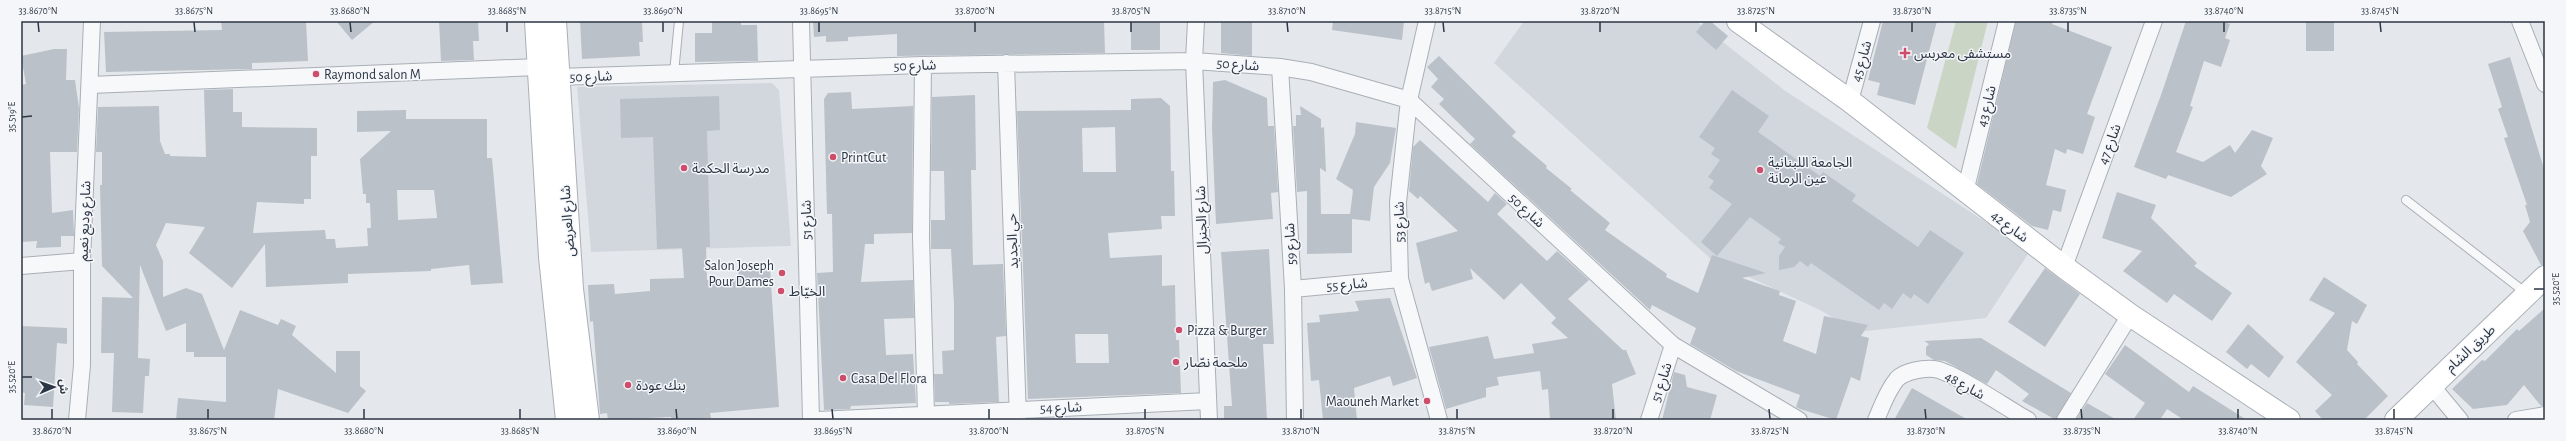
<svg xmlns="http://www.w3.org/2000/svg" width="2566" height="441" viewBox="0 0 2566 441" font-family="'Alegreya Sans','Noto Sans Arabic',sans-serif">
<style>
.built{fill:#d2d7dd}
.green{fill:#cbd5c5}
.building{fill:#bbc1c9;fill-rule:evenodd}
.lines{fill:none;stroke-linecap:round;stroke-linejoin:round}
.lane-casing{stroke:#a9afb6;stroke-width:10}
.street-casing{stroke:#a9afb6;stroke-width:18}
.secondary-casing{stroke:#a9afb6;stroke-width:24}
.lane{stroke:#f7f8fa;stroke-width:8}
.street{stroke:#f7f8fa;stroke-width:16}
.secondary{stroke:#fff;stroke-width:22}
.ticks{fill:none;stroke:#2c3644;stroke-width:1.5}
.poi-dot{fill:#cd4d6a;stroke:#f4f6f9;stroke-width:1.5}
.labels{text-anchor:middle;stroke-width:3;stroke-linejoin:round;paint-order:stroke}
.poi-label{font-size:14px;fill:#2c3644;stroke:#f4f6f9;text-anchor:start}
.street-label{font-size:14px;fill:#2c3644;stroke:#f4f6f9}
.neatline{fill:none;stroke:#2c3644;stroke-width:1.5}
.ticks-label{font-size:10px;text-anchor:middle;fill:#2c3644}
</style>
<rect width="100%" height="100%" fill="#e4e8ec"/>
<!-- built -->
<path class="built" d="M1524,21H1696L1784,90L2030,251L1986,318L1856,332L1822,311L1712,260L1494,63Z
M772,83L779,90L791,246L591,252L577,87Z"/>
<!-- green -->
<path class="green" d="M1956,21H1988L1956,149L1927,128Z"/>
<!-- building -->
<path class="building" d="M221,21H306L308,61L252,63V69L106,72L104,32L222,30Z
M336,21H375L352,40Z
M439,21H478L479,41H473L474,60L441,61Z
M580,21H642L643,42H639L640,56L582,59Z
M712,21H741V25H757L758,61L695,62V33H712Z
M813,21H1104L1105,53L897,56V34L848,37V41L826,42V36L814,37Z
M1131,21H1160V50H1131Z
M1221,21H1252V56L1221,53Z
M1333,21H1404L1402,40L1332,30Z
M1705,21H1710L1728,36L1716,50L1696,32Z
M1883,21H1937L1915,105L1877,95L1880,83L1868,80Z
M2016,21H2053L2052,24L2112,47L2087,114L2095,117L2083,154L2067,149L2066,154L2055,149L2046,185L2066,190L2061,212L2053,210L2048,230L2032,226L1977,184Z
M2186,21H2221L2230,24L2225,38L2230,40L2221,67L2204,61L2190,106L2193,107L2176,152L2203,162L2230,145L2235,153L2252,130L2273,138L2261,166L2267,174L2231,197L2168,175L2166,179L2134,167L2161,95Z
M2306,21H2334V51H2306Z
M54,49H67L66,80H75L79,108L77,152H50L52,213L73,210L74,236H61V247L36,248L37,241L21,242V85L26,84L21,56Z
M1439,56L1516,132L1512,136L1547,166L1546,168L1572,189L1570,190L1610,223L1605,230L1667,274L1666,277L1698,293L1712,255L1766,273L1742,278L1780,291L1779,295L1796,301L1783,341L1816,354L1824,316L1868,325L1861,336L1869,338L1860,381L1851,377L1836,420L1800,409L1796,407L1800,395L1736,371L1690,344L1696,328L1652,305L1650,310L1470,144L1475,139L1439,104L1444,99L1431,87L1438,79L1427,67Z
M2510,57L2545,172V265H2541L2523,231L2530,222L2525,205H2527L2504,138L2508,137L2498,109L2502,107L2488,64Z
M1225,80L1267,98L1268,126H1274L1278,192L1271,193L1273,219L1216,224L1212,128L1213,82Z
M233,89V112H242V127L317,128V156H311V199H304V204L257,202L253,233L325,230L326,239H335L336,248L368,246L367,228H371L370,203H366V194H363L360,159L391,131L357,132V111L406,110V119H487V158H492L503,283L471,285L469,265L431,269V271L348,274V283L266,287L265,244L232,288L189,253L205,227L166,223L156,245L163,261V297L186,288L202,294L224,350L240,310L278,325L281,319L296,326L292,335L336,373V351H360V386L366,391L348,413L278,389L274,420H176L178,398L226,402V357H194V352H186V323L166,331L140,265L138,358L150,359L149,376H145L143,413L112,412L114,353H101L102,297L133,298L102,266L100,185H102V152H96L98,107L159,106L160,141L165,154H170V156L206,157L204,90ZM397,190H434L437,218L398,220Z
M1732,90L1769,116L1758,132L1820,176L1823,172L1856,195L1852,201L1918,247L1930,230L1964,253L1928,304L1914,294L1911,299L1903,293L1892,309L1884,303L1879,310L1811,263L1808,267L1800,261L1794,267L1779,270V256L1785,247L1778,243L1781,239L1750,217L1717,256L1701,242L1732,204L1709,188L1714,181L1708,177L1720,160L1711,154L1715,148L1699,137Z
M851,92L852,109L913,106L912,233L874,234V244H865L861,282L913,280L914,318L884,319L886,355L913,354L916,403L851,406L850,409L824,410L817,273L833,272L832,214H827L824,99L828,93Z
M975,95L976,170H971L973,265L1003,264L1006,336L996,337L999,402L949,404V402H935L934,374H943L942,351L954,350V304L951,249H931V220H945L944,171H931L932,97Z
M719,96L720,130L707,131L710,247H706L707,280L739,279L738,269L770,268L779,407L710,413L711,418L672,420L671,417L608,420L607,413L600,414L593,321L590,322L588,285L614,284L615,294L650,291V279L684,278L682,248L657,249L653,137L621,138L620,99Z
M1161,98L1170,106L1171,171H1174L1175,216H1161L1162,229L1108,233L1110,258L1162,255V286L1175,285L1176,340H1179L1181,393L1028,399L1017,111L1131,110V99ZM1115,127L1116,172H1083L1082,128ZM1075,334H1108L1109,363H1076Z
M1300,106L1321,119V128L1324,127L1326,172L1320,168L1321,214H1350L1353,190L1336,179L1355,134L1356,122L1396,128L1390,163L1374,187L1370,221L1352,219V253L1307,254V191L1297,192L1293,126H1296V115H1301Z
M1420,140L1488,202L1495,193L1507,204L1497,214L1547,261L1557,251L1589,280L1568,299L1623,350H1626L1636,374L1612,384L1616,420H1550L1548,389L1542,390L1540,371L1497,377L1499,385L1486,388V397L1446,409L1429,347L1488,336L1494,359L1534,353L1532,344L1568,338L1551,323L1556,318L1521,283L1504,300L1470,268L1473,279L1432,291L1429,282L1425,284L1416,243L1458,231L1420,196L1418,199L1409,191L1413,147Z
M2117,192L2156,205L2151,218L2197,263L2194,266L2232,293L2212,321L2174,294L2167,303L2123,271L2142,251L2102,238Z
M1269,249L1274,344H1263L1267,420H1224V406H1232L1221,252Z
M2045,268L2080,294L2045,347L2008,322Z
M2324,277L2367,305L2357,324L2352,321L2347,350L2358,362L2357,364L2388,396L2364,420H2323L2315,411L2332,395L2296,362L2335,313L2309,300Z
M1390,298L1417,378L1393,386L1390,376L1354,388L1357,420H1323L1319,380L1311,381L1307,323L1320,322L1319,315L1359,311L1355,301Z
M2545,308V406H2541L2524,385L2507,405L2473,409L2452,389L2482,360L2485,361L2517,329L2519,331Z
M2248,324L2284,357L2269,378L2251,364L2247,369L2226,352Z
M21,326L67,328V344L57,343L53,407L24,405L25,393L21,392Z
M1981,338L2071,393L2056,420L2022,401L2029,394L1996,370L1987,384L1945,361L1934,360L1926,355V347L1929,344L1924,341Z
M2125,345L2189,392L2193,386L2247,420H2184L2167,409L2160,420H2133L2145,403L2105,374Z
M1674,372L1685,375L1687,387L1717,395L1710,420H1662Z
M1912,388L1968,420H1894Z
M2087,403L2117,420H2076Z"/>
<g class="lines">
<defs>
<path id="lane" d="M674,73L679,21
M2406,200L2526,293"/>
<path id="street" d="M801,21L811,420
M1196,21L1194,61L1209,420
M1427,21L1409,100L1398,202L1400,279L1439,420
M2520,21L2545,84
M1006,63L1018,420
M923,65L921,237L926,414
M1280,67L1293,289L1295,420
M557,77L923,65L1194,61L1280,67L1311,72L1409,100L1673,345L1799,420
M90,85L538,67
M1850,101L1872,21
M1965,192L2007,21
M21,266L82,261
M2064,267L2154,21
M1293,289L1400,279
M2431,385L2460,420
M77,420L82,365V261L92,21
M818,420L1208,401
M1649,420L1673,345
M1876,420C1882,406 1887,391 1897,379C1905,371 1923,368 1934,369C1953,371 2008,409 2028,420
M2065,420L2130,315
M2516,420L2545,415"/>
<path id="secondary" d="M536,21L550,257L567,420
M555,21L572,289L588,420
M1738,21L1850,101L2064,267L2130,315L2289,420
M2396,420L2545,277"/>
</defs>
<!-- lane casing -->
<use href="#lane" class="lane-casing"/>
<!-- street casing -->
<use href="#street" class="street-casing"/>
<!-- secondary casing -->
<use href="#secondary" class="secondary-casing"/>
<!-- lane -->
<use href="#lane" class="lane"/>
<!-- street -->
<use href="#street" class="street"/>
<!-- secondary -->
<use href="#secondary" class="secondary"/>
</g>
<!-- ticks -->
<path class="ticks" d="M38,22L39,32M194,22L195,32M350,22L351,32M507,22V32M663,22V32M819,22V32M975,22V32M1131,22V32M1287,22L1288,32M1443,22L1444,32M1600,22V32M1756,22V32M1912,22V32M2068,22V32M2224,22V32M2380,22L2381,32M22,117L32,116M2534,289H2544M22,377H32M52,409V419M208,409V419M364,409V419M520,409V419M676,409L677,419M832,409L833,419M989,409V419M1145,409V419M1301,409V419M1457,409V419M1613,409V419M1769,409L1770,419M1925,409L1926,419M2081,409L2082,419M2238,409V419M2394,409V419"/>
<!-- markers -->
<g class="poi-dot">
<path d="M1903 47h4v4h4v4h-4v4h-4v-4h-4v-4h4z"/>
<circle cx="316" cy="74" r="4"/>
<circle cx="833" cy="157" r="4"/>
<circle cx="684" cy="168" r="4"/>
<circle cx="1760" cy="170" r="4"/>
<circle cx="782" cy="273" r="4"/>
<circle cx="781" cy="291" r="4"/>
<circle cx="1179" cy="330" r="4"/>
<circle cx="1176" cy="362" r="4"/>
<circle cx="843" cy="378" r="4"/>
<circle cx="628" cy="385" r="4"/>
<circle cx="1427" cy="401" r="4"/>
</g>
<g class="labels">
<!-- poi labels -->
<g class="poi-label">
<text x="1914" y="58">مستشفى معربس</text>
<text x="324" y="79">Raymond salon M</text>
<text x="841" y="162">PrintCut</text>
<text x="1768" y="167">الجامعة اللبنانية<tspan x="1768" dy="16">عين الرمانة</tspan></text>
<text x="692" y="173">مدرسة الحكمة</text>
<text x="774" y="270" text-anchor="end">Salon Joseph<tspan x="774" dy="16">Pour Dames</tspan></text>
<text x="789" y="296">الخيّاط</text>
<text x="1187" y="335">Pizza &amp; Burger</text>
<text x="1184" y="367">ملحمة نصّار</text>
<text x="851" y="383">Casa Del Flora</text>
<text x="636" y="390">بنك عودة</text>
<text x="1419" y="406" text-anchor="end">Maouneh Market</text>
</g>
<!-- street labels -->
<g class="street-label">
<text transform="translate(1861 61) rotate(-74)" y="5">شارع 45</text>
<text transform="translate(1238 64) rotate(4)" y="5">شارع 50</text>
<text transform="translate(915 65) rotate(-2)" y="5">شارع 50</text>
<text transform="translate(591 76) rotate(-2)" y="5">شارع 50</text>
<text transform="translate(1986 106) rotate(-76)" y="5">شارع 43</text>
<text transform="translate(2109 144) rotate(-70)" y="5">شارع 47</text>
<text transform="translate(1527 210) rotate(43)" y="5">شارع 50</text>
<text transform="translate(806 220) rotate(-91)" y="5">شارع 51</text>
<text transform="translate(1201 220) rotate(-92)" y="5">شارع الجنرال</text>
<text transform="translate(84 221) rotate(-88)" y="5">شارع وديع نعيم</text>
<text transform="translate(567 221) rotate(-94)" y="5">شارع العريض</text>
<text transform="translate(1399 222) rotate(-91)" y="5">شارع 53</text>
<text transform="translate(2010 226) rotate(37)" y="5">شارع 42</text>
<text transform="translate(1012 241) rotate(-92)" y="5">حي الجديد</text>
<text transform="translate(1290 244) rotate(-93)" y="5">شارع 59</text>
<text transform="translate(1347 284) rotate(-5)" y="5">شارع 55</text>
<text transform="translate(2470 348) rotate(-43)" y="5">طريق الشام</text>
<text transform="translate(1661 382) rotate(-72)" y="5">شارع 51</text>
<text transform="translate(1965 385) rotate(29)" y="5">شارع 48</text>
<text transform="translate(1061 407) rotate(-2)" y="5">شارع 54</text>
</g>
</g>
<!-- border -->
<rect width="2566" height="441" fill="none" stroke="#f4f6f9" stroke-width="44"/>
<!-- north arrow -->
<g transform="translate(54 387) rotate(88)" stroke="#f4f6f9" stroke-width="3" paint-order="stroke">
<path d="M0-3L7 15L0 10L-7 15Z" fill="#2c3644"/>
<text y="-6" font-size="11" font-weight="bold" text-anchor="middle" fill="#2c3644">ش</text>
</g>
<rect x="22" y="22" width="2522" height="397" class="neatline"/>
<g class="ticks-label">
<text x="38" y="14">33.8670°N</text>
<text x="194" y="14">33.8675°N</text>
<text x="350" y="14">33.8680°N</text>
<text x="507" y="14">33.8685°N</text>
<text x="663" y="14">33.8690°N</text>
<text x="819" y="14">33.8695°N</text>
<text x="975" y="14">33.8700°N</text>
<text x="1131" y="14">33.8705°N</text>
<text x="1287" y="14">33.8710°N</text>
<text x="1443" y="14">33.8715°N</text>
<text x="1600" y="14">33.8720°N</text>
<text x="1756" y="14">33.8725°N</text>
<text x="1912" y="14">33.8730°N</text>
<text x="2068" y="14">33.8735°N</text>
<text x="2224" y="14">33.8740°N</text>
<text x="2380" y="14">33.8745°N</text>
<text transform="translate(11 117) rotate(-90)" y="4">35.519°E</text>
<text transform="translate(2555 289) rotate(-90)" y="4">35.520°E</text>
<text transform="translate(11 377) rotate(-90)" y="4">35.520°E</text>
<text x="52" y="434">33.8670°N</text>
<text x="208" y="434">33.8675°N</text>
<text x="364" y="434">33.8680°N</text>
<text x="520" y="434">33.8685°N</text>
<text x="677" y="434">33.8690°N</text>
<text x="833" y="434">33.8695°N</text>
<text x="989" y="434">33.8700°N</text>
<text x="1145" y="434">33.8705°N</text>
<text x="1301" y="434">33.8710°N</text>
<text x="1457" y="434">33.8715°N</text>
<text x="1613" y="434">33.8720°N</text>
<text x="1770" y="434">33.8725°N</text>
<text x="1926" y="434">33.8730°N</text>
<text x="2082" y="434">33.8735°N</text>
<text x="2238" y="434">33.8740°N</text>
<text x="2394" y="434">33.8745°N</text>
</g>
</svg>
